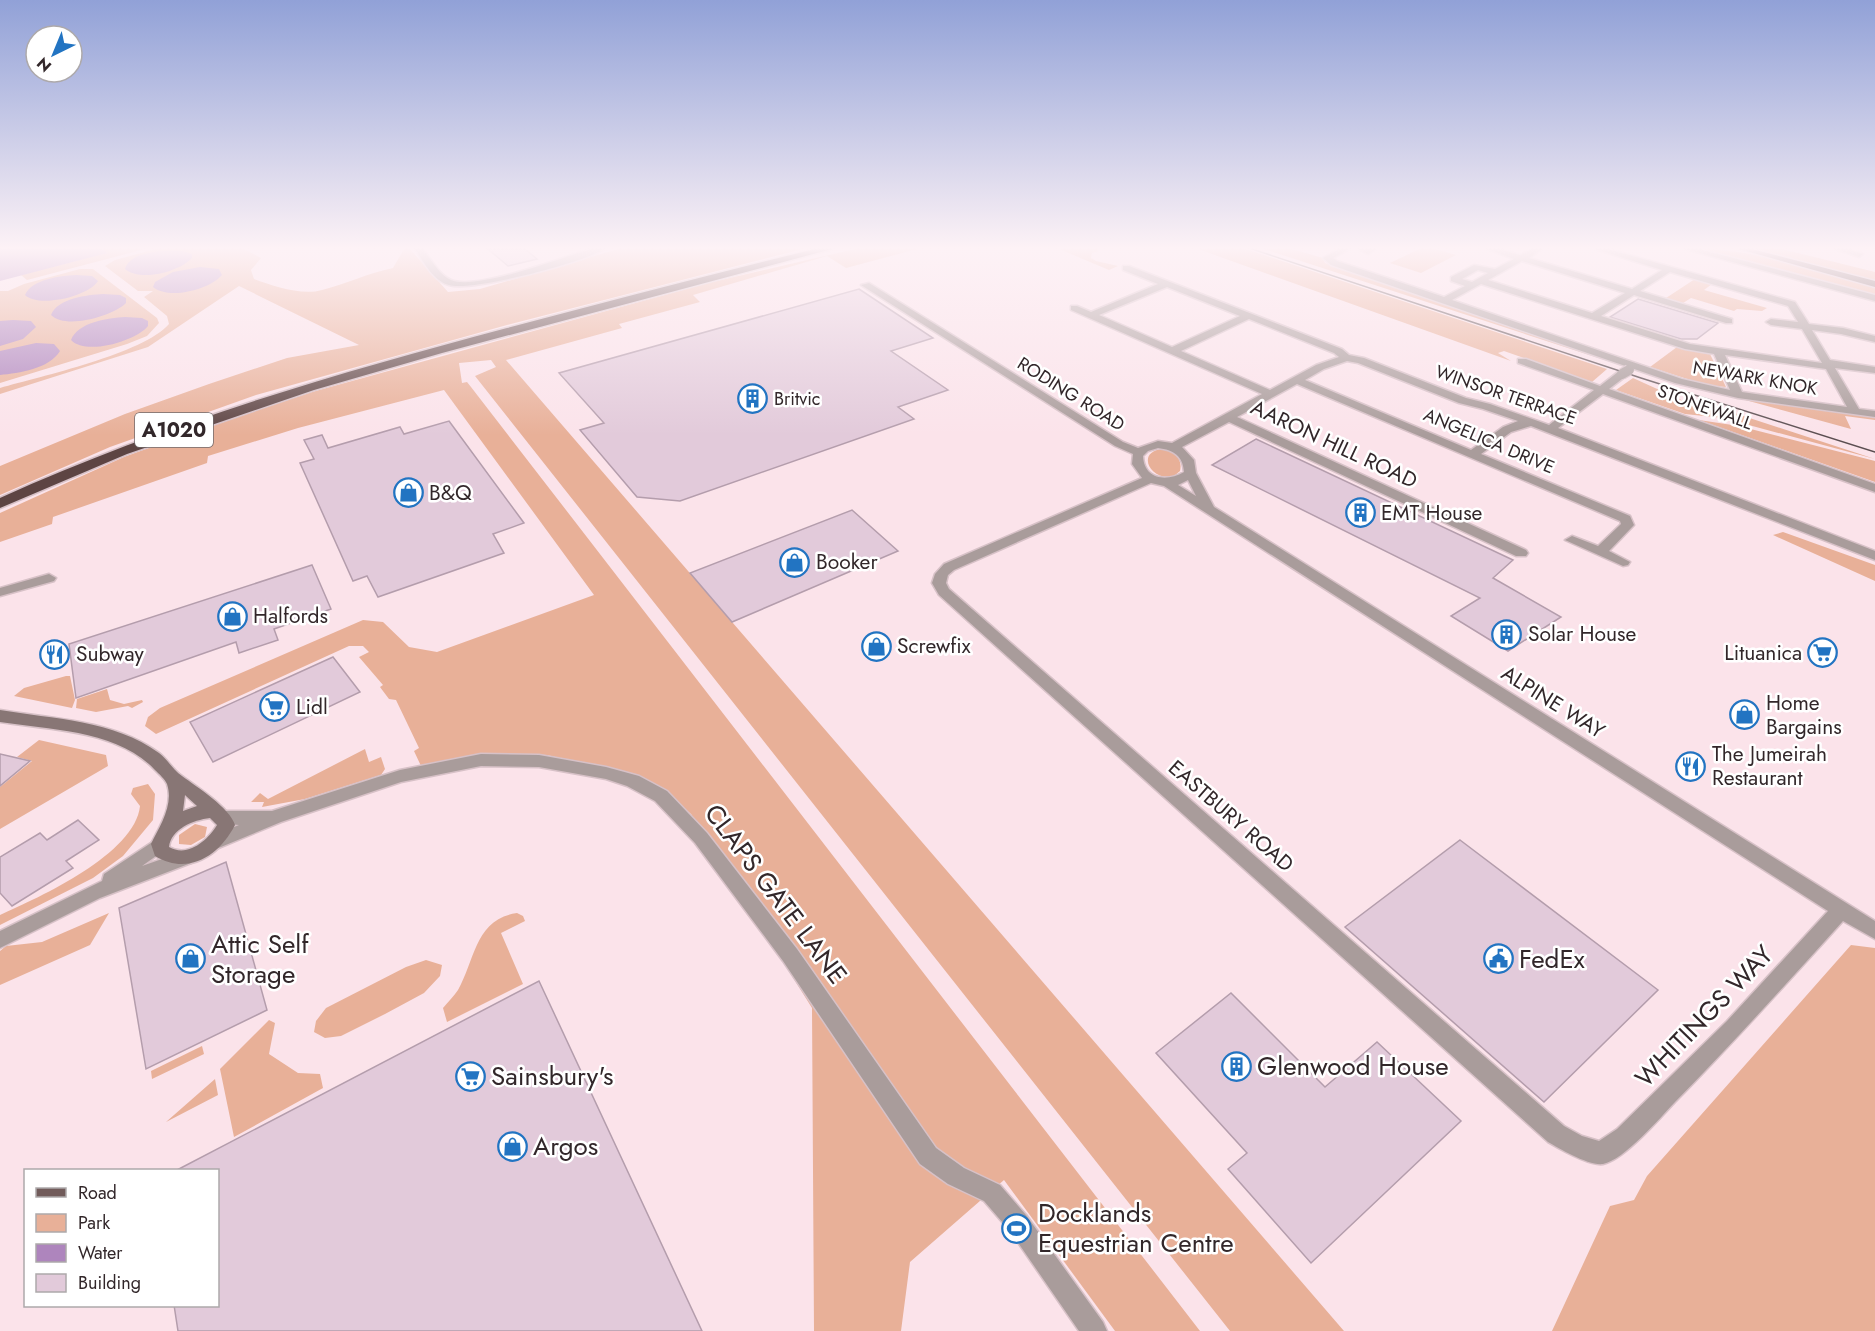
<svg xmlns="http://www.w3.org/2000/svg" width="1875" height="1331" viewBox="0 0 1875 1331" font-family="Jost,sans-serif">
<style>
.green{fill:#e8b098}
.water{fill:#ae85bd}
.building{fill:#e2cada;stroke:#b49dac;stroke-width:1.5}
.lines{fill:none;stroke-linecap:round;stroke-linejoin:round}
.street-casing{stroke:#d7c1c7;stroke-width:3}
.secondary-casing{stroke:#d7c1c7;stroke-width:3}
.primary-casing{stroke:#d7c1c7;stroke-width:3}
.highway-casing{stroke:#d7c1c7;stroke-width:3}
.street{fill:#a99c9b;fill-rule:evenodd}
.secondary{fill:#887675;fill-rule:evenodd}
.primary{fill:#715b5a;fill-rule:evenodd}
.highway{fill:#5d4443;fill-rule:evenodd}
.tram{stroke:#5b4e51;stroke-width:1.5}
.street-bridge-casing{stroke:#d7c1c7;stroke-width:12;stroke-linecap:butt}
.street-bridge{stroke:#a99c9b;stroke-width:10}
.labels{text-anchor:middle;stroke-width:5;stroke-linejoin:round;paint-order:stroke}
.far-street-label{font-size:18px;fill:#32272a;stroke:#fff}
.far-poi-label{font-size:18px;fill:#32272a;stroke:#fff;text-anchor:start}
.shield{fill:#fff;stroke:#70686a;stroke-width:1.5}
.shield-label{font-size:20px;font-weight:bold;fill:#32272a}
.street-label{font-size:21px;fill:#32272a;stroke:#fff}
.poi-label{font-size:21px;fill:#32272a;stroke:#fff;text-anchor:start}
.near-street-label{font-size:26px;fill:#32272a;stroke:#fff}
.near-poi-label{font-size:26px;fill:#32272a;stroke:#fff;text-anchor:start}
</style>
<rect width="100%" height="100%" fill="#fbe3ea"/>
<!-- green -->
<path class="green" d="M102,249H145L27,280L21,275L106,253Z
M156,249H244L261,258L251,270L254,279C273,286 302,296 322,290C346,284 368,273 393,268L404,249H410L448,292L480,289L618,249H803L507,325L256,395L110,447L0,495V466L125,414L209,384L287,358L359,345L239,286L148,347L0,394V388C41,376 143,354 169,324L167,316L144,297L153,291H138L105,266L115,260Z
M855,249H917L846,268L827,256L693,295L700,302L619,324L622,328L506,360L1344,1331H1230L475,376L496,367L491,360L459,363L462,383L467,382L471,387L1200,1331H1115L1004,1180L910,1262L901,1331H814L812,1008L691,814L661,789L584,764L547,755L507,754L421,766L414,751L419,748L396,700L389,699L380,687L383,685L359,657L369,652L363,646H349L156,734L145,726L148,717L160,708L363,620L383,622L409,647L437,652L594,595L444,390L298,428L208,456L207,463L53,517L52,524L0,542V513L124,457L220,422L312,392L708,283Z
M1059,249H1097L1098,251L1092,253L1091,258L1096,261L1118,266L1109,270Z
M1198,249H1246L1607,369L1592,382L1504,351L1498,353L1511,361Z
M1264,249H1292L1323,258L1325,263L1614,363Z
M1419,249H1436L1456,255L1421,273L1390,263Z
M1699,249C1756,249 1820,271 1875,288V295Z
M1753,249H1782L1875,272V281Z
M80,269H93L157,318L159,323L147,336L127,344L0,383V291H8L24,284Z
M1695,279L1712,284L1704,290L1767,308L1762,311L1737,309L1734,311L1691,298L1683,303L1666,298Z
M1677,347L1710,354L1726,387L1706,385L1650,367Z
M1633,378L1699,408L1704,401L1719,408L1875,459L1723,418L1685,414L1616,390Z
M1727,395L1875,416V420L1845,416L1851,429Z
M1699,420L1739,426L1875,461V482Z
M1163,449C1174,452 1183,458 1180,471L1174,476C1150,482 1135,451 1163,449Z
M1783,532L1875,565V581L1773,535Z
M66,676H70L75,700L72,708L14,696L24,688Z
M107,689L110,700L124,704L142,700L143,702L132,708L128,706L96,712L76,708L77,699Z
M39,740L106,755L108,766L0,829V787L32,761L17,757Z
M365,749L369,762L381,757L385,769L381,775L305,799L262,807L264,802H251L260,793L268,799Z
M148,784L155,794L153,820L123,856L93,878L0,925V915C40,897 135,854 140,806L131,794L133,788Z
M195,824L207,827L205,837L191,845L179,844V835Z
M109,913L90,945L0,985V951L6,946L42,942Z
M517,913L523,916L525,921L501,933L523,984L447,1022L443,1008C448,1002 454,996 458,990C475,960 475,919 517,913Z
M1851,945L1875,948V1331H1552L1610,1206L1634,1200L1647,1176Z
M426,960L442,965L440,976L424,993L385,1014L341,1036L325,1038L314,1032L316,1021L326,1008L406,967Z
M269,1020L275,1023L269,1054L298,1073L320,1074L323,1088L234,1137L220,1069Z
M202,1046L204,1054L152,1079L151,1071Z
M215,1079L218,1095L166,1122Z"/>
<!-- water -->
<path class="water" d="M0,249H102L107,253L0,281Z
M182,251L192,254V258C179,272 140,282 125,269C130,251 166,250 182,251Z
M200,267L219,269L222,275C209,290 169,300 153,287L155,282L173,272Z
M76,275L92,276L98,281C88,297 38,308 25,295C32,279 60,276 76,275Z
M103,294L120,295L126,298V303C113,316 66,330 51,315C58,298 87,295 103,294Z
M125,317L142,318L148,321V326C136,341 86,356 71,340C78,322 108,318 125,317Z
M13,320L31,321L36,327L23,339L0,346V321Z
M36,343L54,344L60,351C49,369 19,373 0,375V351Z"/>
<!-- building -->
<path class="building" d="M488,249H525L537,259L508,266Z
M859,289L933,338L891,351L948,390L898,407L914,419L680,501L637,497L580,430L604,423L559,373Z
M1638,299L1718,323L1697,339H1681L1610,317Z
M449,421L524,523L493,534L504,553L378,597L367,576L353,581L300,463L314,459L304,440L322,435L328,448L400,427L404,434Z
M1256,439L1513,560L1493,578L1561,617L1508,651L1451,616L1480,598L1212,465Z
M852,510L898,551L732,622L690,573Z
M312,565L331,609L274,629L278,640L239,653L236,642L76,698L69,644Z
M333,657L360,692L213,762L190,722Z
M0,754L30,761L0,786Z
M78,820L99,840L66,861L73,868L12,906L0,893V857L40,833L47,840Z
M1460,840L1658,990L1544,1102L1345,927Z
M226,862L267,1010L146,1069L119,908Z
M539,981L702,1331H178L174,1305H218V1170H177Z
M1231,993L1325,1087L1377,1042L1461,1121L1311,1263L1228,1169L1247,1153L1156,1053Z"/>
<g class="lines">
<defs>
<path id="street" d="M415,249H423C431,259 439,275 451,280C476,291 563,257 591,249H604C586,262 471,292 449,285C433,281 423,261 415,249Z
M1339,249H1350L1333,258L1337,261L1444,297L1465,286L1451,281V277L1474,265L1495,269L1514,259L1487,249H1500L1520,255L1532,249H1542L1529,258L1632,289L1662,270L1595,249H1608L1795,302L1809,324L1843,328L1875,336V342L1841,334L1812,330L1830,360L1875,367V373L1835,368L1859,409L1875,411V417L1738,398L1675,383L1331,265L1323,258ZM1522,261L1625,293L1592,313L1488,280ZM1478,270L1488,273L1472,282L1462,279ZM1670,272L1788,306L1798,322L1771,319L1766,322L1771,325L1802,329L1822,363L1690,344L1601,316L1634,295L1726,323H1732V319L1640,291ZM1481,284L1685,349L1714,354L1730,390L1682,379L1452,300ZM1725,355L1826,369L1847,407L1742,392Z
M1358,249H1376L1368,254Z
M1685,249H1699L1875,295V301Z
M1835,249H1849L1863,254L1859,257Z
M1123,266H1129L1342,349L1349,355L1364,358L1466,398L1490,404L1549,425L1594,390L1518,363V359H1526L1600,386L1618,372H1626V376L1609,389L1875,484V492L1603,394L1558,428L1875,551V560L1531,426L1511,432L1481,454L1630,516L1634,525L1609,551L1630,562L1628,565L1623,566L1565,540L1572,536L1598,546L1621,524L1620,521L1297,384L1237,417L1526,550L1528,553L1526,556H1516L1229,422L1182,447L1194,460L1196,473L1214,507L1875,921V939L1843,921C1788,982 1733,1043 1675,1102C1660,1118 1624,1160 1603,1164C1589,1166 1560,1149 1548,1142L939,595L932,583L935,574L944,564L1142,478L1132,464L1133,454L1115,446L861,285L869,283L1123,442L1138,448L1158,441L1172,443L1262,394L1071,310V306H1077L1091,312L1158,284L1123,270ZM1167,287L1240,316L1172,347L1099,315ZM1249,319L1334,353L1339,357L1316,365L1270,390L1181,351ZM1347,361L1358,363L1459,403L1483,409L1518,421L1503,427L1471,450L1305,380L1324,369ZM1158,448C1174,450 1183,456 1184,472C1167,482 1144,480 1143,456L1148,451ZM1188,480L1196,496L1178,485ZM1151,483L1164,486L1828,911L1727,1021L1617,1129L1599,1141L1582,1136L1564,1126L949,589L946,583L948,575L954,570Z
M49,574L56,578L54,581L0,596V588Z
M481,754L539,755L606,767L639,776L667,791L707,833L797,949L936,1148L964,1168L1000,1185L1026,1215L1103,1322L1107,1331H1079L1010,1231L984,1201L948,1184L920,1164L783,961L695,843L655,801L627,786L606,779L539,767L481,766L401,782L281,822L216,849L210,847L207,842L210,837L239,825L218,823L215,818L218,813L224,811H272L400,770Z
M160,837L166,839L169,844L166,849L142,866L185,851L191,853L194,858L191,863L100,898L0,948V931L102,881L104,874Z"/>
<path id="secondary" d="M0,710C53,719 114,720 159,753C168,760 173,770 182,776C197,787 230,808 235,825C219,856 188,876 155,856L151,844C160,826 174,805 167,784C165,779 159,774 155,770C118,730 51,730 0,722ZM185,795L186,796L197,806L183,811ZM210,818L217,825C208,840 188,858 169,847C171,829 193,820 210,818Z"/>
<path id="primary" d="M1739,249H1752L1875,281V287Z"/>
<path id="highway" d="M815,249H832L442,353L314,390L127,454L0,508V498C163,424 334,374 507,328C609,301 712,274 815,249Z"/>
</defs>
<!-- street casing -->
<use href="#street" class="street-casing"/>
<!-- secondary casing -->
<use href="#secondary" class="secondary-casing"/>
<!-- primary casing -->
<use href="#primary" class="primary-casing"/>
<!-- highway casing -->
<use href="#highway" class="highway-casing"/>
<!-- street -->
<use href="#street" class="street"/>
<!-- secondary -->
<use href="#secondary" class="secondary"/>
<!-- primary -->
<use href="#primary" class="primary"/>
<!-- highway -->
<use href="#highway" class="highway"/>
<!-- tram -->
<path class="tram" d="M1252,249L1641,378L1875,452"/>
<defs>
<path id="street-bridge" d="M1622,374L1629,370"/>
</defs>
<!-- street-bridge casing -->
<use href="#street-bridge" class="street-bridge-casing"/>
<!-- street-bridge -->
<use href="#street-bridge" class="street-bridge"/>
</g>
<!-- sky -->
<linearGradient id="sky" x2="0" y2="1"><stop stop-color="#91a1d7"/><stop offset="0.57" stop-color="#fdf2f6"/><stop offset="1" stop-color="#fdf2f6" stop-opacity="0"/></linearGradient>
<rect width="1875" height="435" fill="url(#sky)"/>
<!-- icons -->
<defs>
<symbol id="building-ring" viewBox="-11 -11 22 22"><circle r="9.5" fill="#fff" stroke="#2274c2" stroke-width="1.5"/><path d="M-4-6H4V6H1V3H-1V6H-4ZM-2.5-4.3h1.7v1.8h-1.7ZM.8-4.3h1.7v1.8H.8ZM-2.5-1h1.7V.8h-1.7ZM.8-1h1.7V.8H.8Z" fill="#2274c2"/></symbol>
<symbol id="shop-ring" viewBox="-11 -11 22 22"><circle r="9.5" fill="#fff" stroke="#2274c2" stroke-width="1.5"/><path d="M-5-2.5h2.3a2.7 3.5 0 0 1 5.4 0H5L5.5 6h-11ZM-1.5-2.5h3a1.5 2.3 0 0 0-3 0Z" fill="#2274c2"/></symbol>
<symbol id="supermarket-ring" viewBox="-11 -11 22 22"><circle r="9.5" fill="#fff" stroke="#2274c2" stroke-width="1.5"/><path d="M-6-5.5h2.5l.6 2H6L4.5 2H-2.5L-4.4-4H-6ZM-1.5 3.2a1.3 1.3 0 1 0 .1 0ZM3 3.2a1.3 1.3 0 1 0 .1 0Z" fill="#2274c2"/></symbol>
<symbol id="restaurant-ring" viewBox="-11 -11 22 22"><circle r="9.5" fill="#fff" stroke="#2274c2" stroke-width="1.5"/><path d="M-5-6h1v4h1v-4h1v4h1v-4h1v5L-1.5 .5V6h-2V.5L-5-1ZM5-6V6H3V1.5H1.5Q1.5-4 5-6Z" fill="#2274c2"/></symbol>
<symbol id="civic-ring" viewBox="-11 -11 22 22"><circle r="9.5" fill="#fff" stroke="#2274c2" stroke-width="1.5"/><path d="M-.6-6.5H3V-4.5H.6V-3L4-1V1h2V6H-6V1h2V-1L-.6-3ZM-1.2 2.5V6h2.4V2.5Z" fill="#2274c2"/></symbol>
<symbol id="stadium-ring" viewBox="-11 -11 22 22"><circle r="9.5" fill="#fff" stroke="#2274c2" stroke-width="1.5"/><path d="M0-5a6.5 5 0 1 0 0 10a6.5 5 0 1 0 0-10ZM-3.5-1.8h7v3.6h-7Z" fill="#2274c2"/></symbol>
</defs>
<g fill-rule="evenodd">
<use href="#building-ring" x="736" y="382" width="33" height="33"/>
<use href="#shop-ring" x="392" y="476" width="33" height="33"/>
<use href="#building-ring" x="1344" y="496" width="33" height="33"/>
<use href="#shop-ring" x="778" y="546" width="33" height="33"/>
<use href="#shop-ring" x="216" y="600" width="33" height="33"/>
<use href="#building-ring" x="1490" y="618" width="33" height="33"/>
<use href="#shop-ring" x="860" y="630" width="33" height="33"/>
<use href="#supermarket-ring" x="1806" y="636" width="33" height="33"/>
<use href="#restaurant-ring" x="38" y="638" width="33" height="33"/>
<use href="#supermarket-ring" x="258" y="690" width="33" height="33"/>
<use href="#shop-ring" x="1728" y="698" width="33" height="33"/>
<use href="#restaurant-ring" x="1674" y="750" width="33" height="33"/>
<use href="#shop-ring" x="174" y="942" width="33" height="33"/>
<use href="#civic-ring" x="1482" y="942" width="33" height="33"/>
<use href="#building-ring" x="1220" y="1050" width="33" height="33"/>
<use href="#supermarket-ring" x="454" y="1060" width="33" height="33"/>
<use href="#shop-ring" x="496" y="1130" width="33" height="33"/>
<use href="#stadium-ring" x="1000" y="1212" width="33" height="33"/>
</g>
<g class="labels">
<!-- far-street labels -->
<g class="far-street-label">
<text transform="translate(1755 378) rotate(10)" y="6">NEWARK KNOK</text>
<text transform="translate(1071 394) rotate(32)" y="6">RODING ROAD</text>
<text transform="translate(1506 395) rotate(19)" y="6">WINSOR TERRACE</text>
<text transform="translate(1705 407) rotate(20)" y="6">STONEWALL</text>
<text transform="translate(1489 441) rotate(23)" y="6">ANGELICA DRIVE</text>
</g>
<!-- far-poi labels -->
<g class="far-poi-label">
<text x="774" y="405">Britvic</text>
</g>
<!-- shield labels -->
<rect class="shield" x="135" y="413" width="78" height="34" rx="4.5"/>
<g class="shield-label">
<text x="174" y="437">A1020</text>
</g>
<!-- street labels -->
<g class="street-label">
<text transform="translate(1334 444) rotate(25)" y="7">AARON HILL ROAD</text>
<text transform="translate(1553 702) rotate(32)" y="7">ALPINE WAY</text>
<text transform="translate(1231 816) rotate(41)" y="7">EASTBURY ROAD</text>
</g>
<!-- poi labels -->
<g class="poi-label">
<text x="429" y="500">B&amp;Q</text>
<text x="1381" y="520">EMT House</text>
<text x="816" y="569">Booker</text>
<text x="253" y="623">Halfords</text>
<text x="1528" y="641">Solar House</text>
<text x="897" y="653">Screwfix</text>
<text x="1802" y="660" text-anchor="end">Lituanica</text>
<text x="76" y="661">Subway</text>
<text x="1766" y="710">Home<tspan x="1766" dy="24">Bargains</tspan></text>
<text x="296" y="714">Lidl</text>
<text x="1712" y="761">The Jumeirah<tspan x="1712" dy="24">Restaurant</tspan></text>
</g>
<!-- near-street labels -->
<g class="near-street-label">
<text transform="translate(776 894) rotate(53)" y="9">CLAPS GATE LANE</text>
<text transform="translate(1704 1016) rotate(-46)" y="9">WHITINGS WAY</text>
</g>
<!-- near-poi labels -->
<g class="near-poi-label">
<text x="211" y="953">Attic Self<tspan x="211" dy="30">Storage</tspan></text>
<text x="1519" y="968">FedEx</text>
<text x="1257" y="1075">Glenwood House</text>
<text x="491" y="1085">Sainsbury's</text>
<text x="533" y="1155">Argos</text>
<text x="1038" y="1222">Docklands<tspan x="1038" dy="30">Equestrian Centre</tspan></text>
</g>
</g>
<!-- legend -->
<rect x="24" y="1169" width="195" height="138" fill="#ffffff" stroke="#ada9aa" stroke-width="1.5"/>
<rect x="36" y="1188" width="30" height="9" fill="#715b5a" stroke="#ada9aa" stroke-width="1.5"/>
<text x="78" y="1199" font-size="18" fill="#32272a">Road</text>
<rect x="36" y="1214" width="30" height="18" fill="#e8b098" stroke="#ada9aa" stroke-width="1.5"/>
<text x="78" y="1229" font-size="18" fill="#32272a">Park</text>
<rect x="36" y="1244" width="30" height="18" fill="#ae85bd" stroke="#ada9aa" stroke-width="1.5"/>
<text x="78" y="1259" font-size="18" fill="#32272a">Water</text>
<rect x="36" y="1274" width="30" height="18" fill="#e2cada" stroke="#ada9aa" stroke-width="1.5"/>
<text x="78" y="1289" font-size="18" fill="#32272a">Building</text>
<!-- north arrow -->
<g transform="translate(54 54) rotate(223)"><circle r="28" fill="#ffffff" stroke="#ada9aa" stroke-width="1.5"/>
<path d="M0-4.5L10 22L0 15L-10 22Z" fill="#2274c2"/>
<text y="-9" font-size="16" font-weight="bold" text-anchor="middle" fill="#32272a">N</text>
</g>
</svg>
